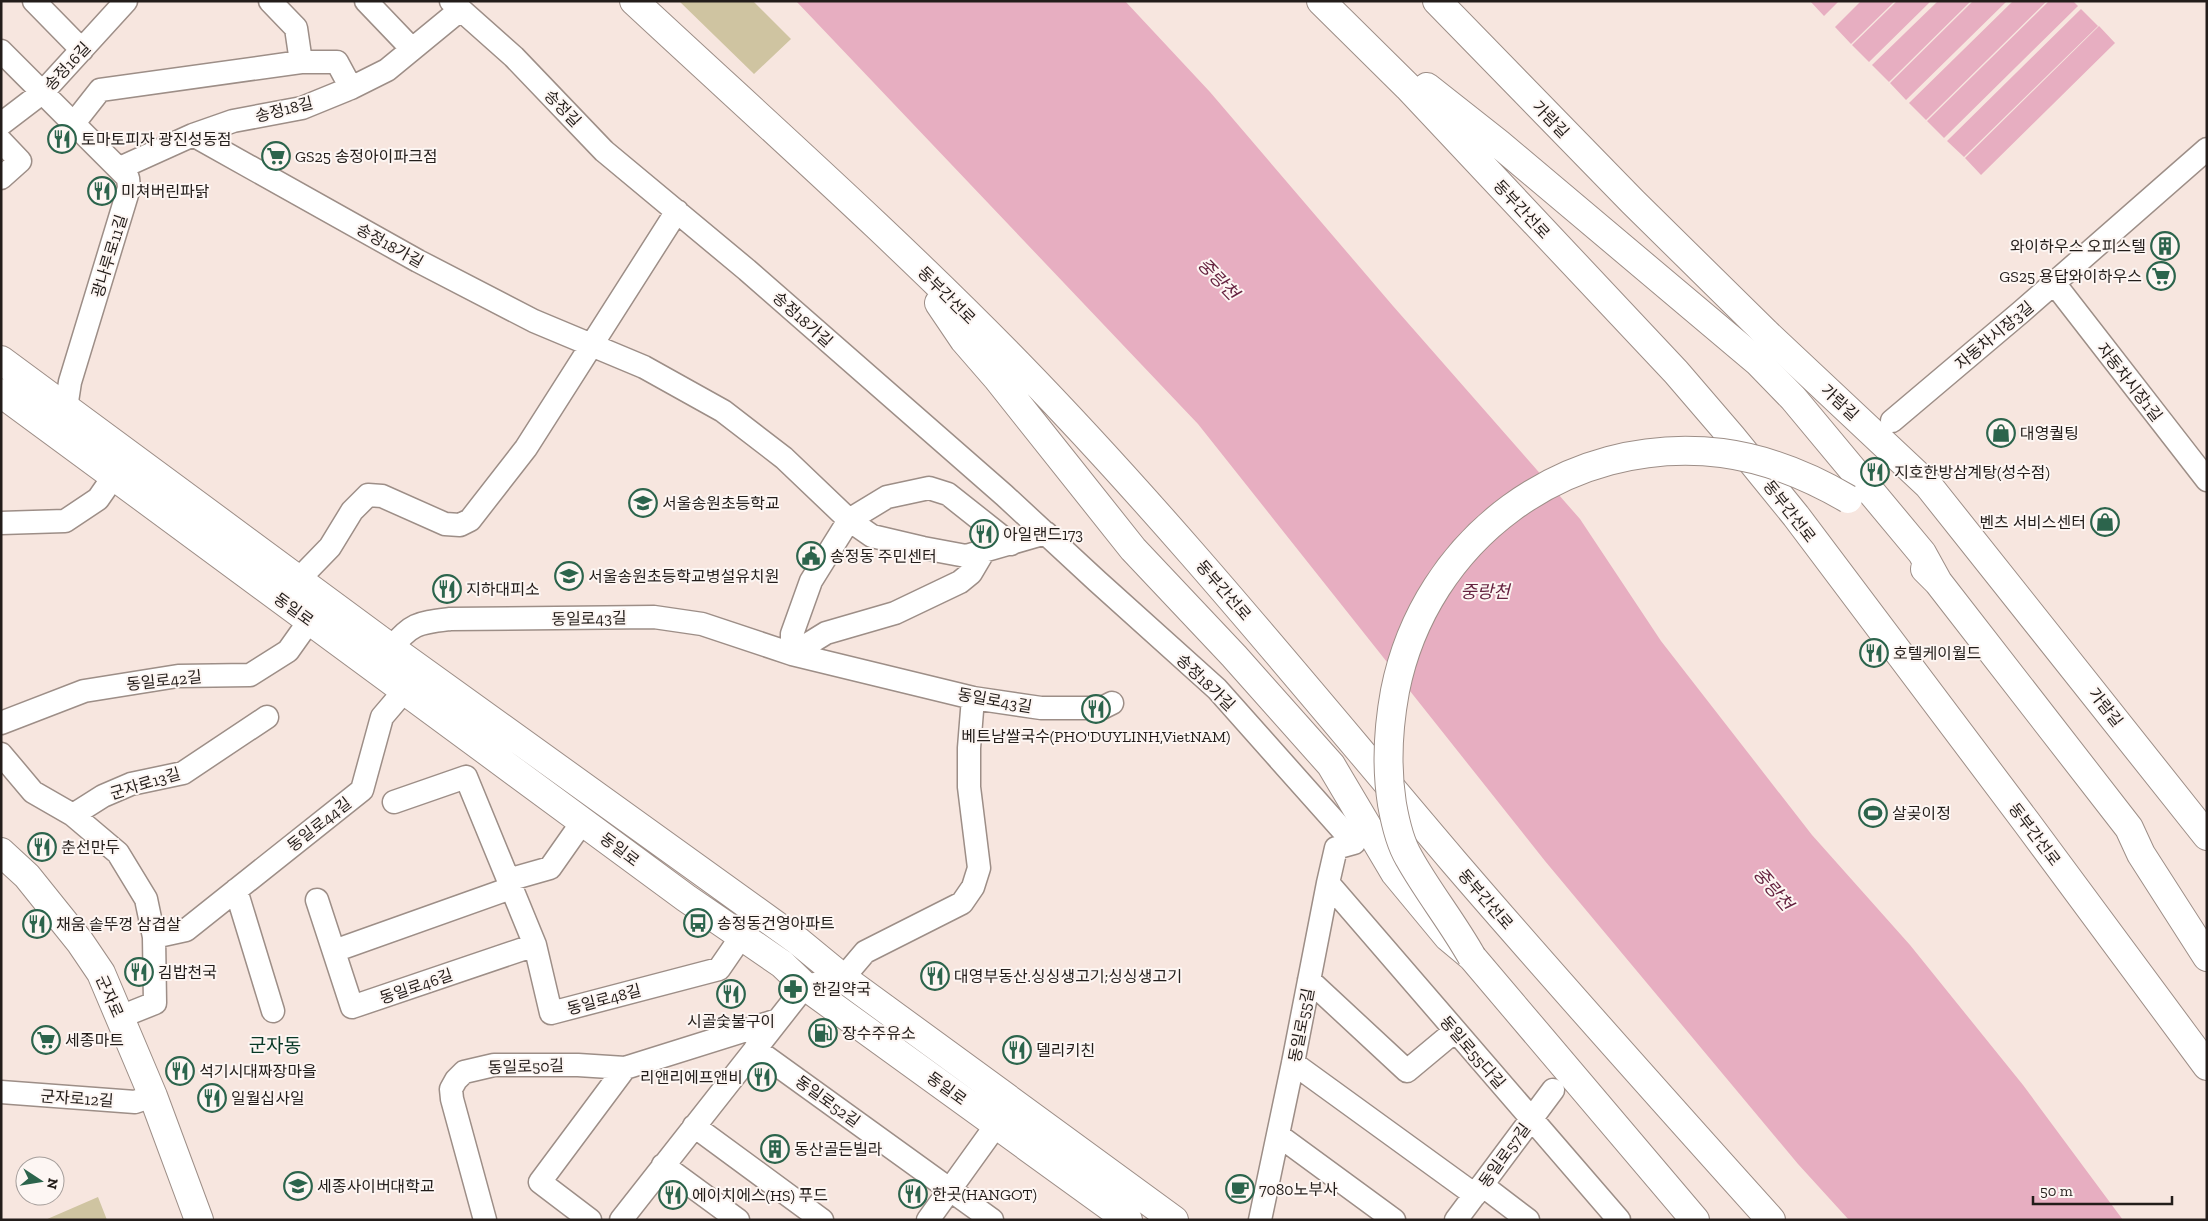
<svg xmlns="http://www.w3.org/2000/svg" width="2208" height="1221" viewBox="0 0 2208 1221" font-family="'Zilla Slab','Noto Sans KR',serif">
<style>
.green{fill:#cfc4a1}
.water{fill:#e7aec1}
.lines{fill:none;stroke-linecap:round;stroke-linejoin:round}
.street-casing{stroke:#9d8e87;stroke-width:25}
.secondary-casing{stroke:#9d8e87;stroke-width:30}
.primary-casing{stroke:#9d8e87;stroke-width:30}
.highway-casing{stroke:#9d8e87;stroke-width:30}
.street{stroke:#fff;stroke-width:22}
.secondary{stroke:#fff;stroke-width:28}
.primary{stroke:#fff;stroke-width:28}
.highway{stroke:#fff;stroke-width:28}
.highway-bridge-casing{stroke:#9d8e87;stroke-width:30;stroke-linecap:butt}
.highway-bridge{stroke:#fff;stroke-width:28}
.labels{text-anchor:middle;stroke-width:4;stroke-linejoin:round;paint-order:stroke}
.street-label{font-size:16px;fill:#231d1a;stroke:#fdf6f3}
.poi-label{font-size:16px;fill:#231d1a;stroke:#fdf6f3;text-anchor:start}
.water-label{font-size:18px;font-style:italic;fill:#662340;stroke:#fdf6f3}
.quarter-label{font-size:19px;fill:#083826;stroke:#fdf6f3}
</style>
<rect width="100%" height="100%" fill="#f7e6df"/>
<!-- green -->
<path class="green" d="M679,1H753L791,39L754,74Z
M98,1197L107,1220H45Z"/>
<!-- water -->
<path class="water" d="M796,1H1125L1210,92L1393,306L1580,519L1661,641L1812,835L1910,945L2023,1085L2123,1220H1849L1798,1164L1545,861L1198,424Z
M1810,1H1839L1824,16Z
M1861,1H1895L1851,44L1835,27Z
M1897,1H1931L1869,62L1852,45Z
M1938,1H1971L1889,82L1872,65Z
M1973,1H2007L1906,100L1890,83Z
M2013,1H2047L1926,120L1909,103Z
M2049,1H2073L2078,6L1944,138L1927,121Z
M2081,9L2098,26L1964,157L1947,141Z
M2099,26L2115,43L1981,175L1965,158Z"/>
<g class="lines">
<defs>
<path id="street" d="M34,1L82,50
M270,1L296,28L301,62H337L351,88
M366,1L411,48
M451,1L514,57L604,151L747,270L1004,495L1097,581L1217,689L1354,843L1336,848L1328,883L1293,1063L1260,1220
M1,51L128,178L129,188L70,382L66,408
M74,123L100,90L301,62
M1,124L43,92L126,1
M193,135L418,261L534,321L644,367L723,411L784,458L849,520L872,536L923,548L966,556L1046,533
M1,141L20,161L1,178
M120,168L193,135L233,121L302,108L351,88L387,70L460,10
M2054,283L2207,480
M1892,421L2021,312L2207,149
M1,523L65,521L98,499L114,476
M298,580L330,547L352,511L368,495L382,496L445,524L460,525L470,520L526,448L677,211
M391,648C412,623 418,623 450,619L654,617L702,624L792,654L973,698L1041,708H1102L1112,703
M792,654V634L811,581L849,520L887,497L929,488L948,494L1011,544
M792,654L826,633L895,613L960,582L971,573L984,551
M1,723L84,691L178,676L250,675L288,651L310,620
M1,754L33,792L73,815L118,853L146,899L154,937L155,1003L120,1017
M466,777L535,945L551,1013L719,969L741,937
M394,802L466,777
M73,815L103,796L131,784L183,773L267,717
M508,880L550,868L583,821
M1328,883L1619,1220
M236,890L273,1011
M317,900L352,1007L535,945
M154,937L186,930L362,790L382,717L405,690
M334,951L511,888
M1309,980L1407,1071L1455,1031
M755,1049L992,1220
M1293,1063L1475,1195
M1,1092L135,1102L153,1096
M694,1126L822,1220
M1278,1135L1394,1220
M663,1165L738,1220
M1482,1185L1528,1220
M485,1220L452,1099L451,1089L456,1080L464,1072L494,1065H578L625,1068L778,1020
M590,1220L540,1182L625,1068
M621,1220L805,986L843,978L865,952L962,903L973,887L979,868L969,787V748L973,698
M928,1220L997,1124
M1456,1220L1553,1090"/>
<path id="secondary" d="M1437,1L1633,202L1766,333L1928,485L2207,836
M1,852L27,876L80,942L101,973L153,1096L199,1220"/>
<path id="primary" d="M1,360L391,648L798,941L843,978L1174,1220
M1,393L686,898L782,964L805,986L1128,1220"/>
<path id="highway" d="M634,1C763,121 895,238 1018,364C1172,522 1311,694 1454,862C1558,983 1664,1101 1771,1220
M1321,1L1408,87L1676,372L1731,436L1796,516L2027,823L2207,1066
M1427,87L1498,143L1758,362L1793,398L1922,553L1938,582
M939,303L964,340L997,378L1133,549L1234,656L1331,765L1395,873L1448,937L1472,957L1695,1220
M1925,569L1938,582L2129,828L2141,854L2207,957"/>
</defs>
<!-- street casing -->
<use href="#street" class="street-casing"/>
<!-- secondary casing -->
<use href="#secondary" class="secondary-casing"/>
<!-- primary casing -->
<use href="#primary" class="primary-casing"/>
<!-- highway casing -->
<use href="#highway" class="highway-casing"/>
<!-- street -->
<use href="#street" class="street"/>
<!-- secondary -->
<use href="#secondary" class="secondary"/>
<!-- primary -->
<use href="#primary" class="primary"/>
<!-- highway -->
<use href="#highway" class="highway"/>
<defs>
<path id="highway-bridge" d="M1472,957C1453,923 1428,892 1409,858C1400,843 1395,821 1392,804C1386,766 1388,729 1395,691C1425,539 1566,434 1722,453C1767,459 1809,476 1848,499"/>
</defs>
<!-- highway-bridge casing -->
<use href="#highway-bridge" class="highway-bridge-casing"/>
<!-- highway-bridge -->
<use href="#highway-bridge" class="highway-bridge"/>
</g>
<!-- icons -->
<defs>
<symbol id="restaurant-ring" viewBox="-11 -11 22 22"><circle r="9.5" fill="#fdf6f3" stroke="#2c644c" stroke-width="1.5"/><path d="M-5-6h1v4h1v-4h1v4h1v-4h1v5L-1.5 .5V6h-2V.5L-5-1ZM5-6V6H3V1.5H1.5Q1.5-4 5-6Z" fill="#2c644c"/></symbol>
<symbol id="supermarket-ring" viewBox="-11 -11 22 22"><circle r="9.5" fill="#fdf6f3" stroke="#2c644c" stroke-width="1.5"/><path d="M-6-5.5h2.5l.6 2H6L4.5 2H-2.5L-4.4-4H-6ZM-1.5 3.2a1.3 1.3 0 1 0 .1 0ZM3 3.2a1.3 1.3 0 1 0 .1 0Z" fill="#2c644c"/></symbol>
<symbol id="building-ring" viewBox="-11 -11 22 22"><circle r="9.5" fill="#fdf6f3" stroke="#2c644c" stroke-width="1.5"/><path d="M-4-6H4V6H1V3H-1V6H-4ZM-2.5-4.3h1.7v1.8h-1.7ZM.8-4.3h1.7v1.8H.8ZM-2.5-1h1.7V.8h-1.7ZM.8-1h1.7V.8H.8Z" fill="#2c644c"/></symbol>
<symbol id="shop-ring" viewBox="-11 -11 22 22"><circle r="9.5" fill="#fdf6f3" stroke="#2c644c" stroke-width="1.5"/><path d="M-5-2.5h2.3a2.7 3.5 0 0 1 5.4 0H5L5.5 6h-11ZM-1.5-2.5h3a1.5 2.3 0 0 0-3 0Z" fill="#2c644c"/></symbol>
<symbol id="school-ring" viewBox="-11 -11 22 22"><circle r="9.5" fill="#fdf6f3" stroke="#2c644c" stroke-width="1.5"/><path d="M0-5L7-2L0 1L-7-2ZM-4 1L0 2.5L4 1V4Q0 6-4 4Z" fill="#2c644c"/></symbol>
<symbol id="civic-ring" viewBox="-11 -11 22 22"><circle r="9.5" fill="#fdf6f3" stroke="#2c644c" stroke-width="1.5"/><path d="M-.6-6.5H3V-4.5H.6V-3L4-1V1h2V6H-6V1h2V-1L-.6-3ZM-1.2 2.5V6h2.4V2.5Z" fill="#2c644c"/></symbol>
<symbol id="stadium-ring" viewBox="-11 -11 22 22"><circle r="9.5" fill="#fdf6f3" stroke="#2c644c" stroke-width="1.5"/><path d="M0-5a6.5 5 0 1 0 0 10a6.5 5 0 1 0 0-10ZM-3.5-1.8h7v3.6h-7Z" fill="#2c644c"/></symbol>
<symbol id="bus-ring" viewBox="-11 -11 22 22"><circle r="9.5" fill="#fdf6f3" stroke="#2c644c" stroke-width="1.5"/><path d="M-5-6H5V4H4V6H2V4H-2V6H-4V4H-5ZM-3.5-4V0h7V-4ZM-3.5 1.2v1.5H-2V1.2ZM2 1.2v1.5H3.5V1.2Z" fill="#2c644c"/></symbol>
<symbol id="pharmacy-ring" viewBox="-11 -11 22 22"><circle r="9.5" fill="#fdf6f3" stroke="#2c644c" stroke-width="1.5"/><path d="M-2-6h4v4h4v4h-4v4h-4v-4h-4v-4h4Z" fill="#2c644c"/></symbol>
<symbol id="fuel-ring" viewBox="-11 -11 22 22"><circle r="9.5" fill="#fdf6f3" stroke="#2c644c" stroke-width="1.5"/><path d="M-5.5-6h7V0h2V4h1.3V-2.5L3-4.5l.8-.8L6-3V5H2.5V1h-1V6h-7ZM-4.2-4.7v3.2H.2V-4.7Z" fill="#2c644c"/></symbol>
<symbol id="university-ring" viewBox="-11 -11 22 22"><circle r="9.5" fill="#fdf6f3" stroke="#2c644c" stroke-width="1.5"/><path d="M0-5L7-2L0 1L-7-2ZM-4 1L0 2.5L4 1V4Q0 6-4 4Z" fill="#2c644c"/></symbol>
<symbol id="cafe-ring" viewBox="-11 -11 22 22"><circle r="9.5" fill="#fdf6f3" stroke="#2c644c" stroke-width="1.5"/><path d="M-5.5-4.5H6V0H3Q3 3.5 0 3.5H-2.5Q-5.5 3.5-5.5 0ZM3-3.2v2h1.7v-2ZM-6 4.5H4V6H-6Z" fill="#2c644c"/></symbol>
</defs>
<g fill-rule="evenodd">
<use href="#restaurant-ring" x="46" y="123" width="32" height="32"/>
<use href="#supermarket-ring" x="260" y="140" width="32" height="32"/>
<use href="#restaurant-ring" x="86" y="175" width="32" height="32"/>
<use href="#building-ring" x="2149" y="230" width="32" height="32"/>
<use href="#supermarket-ring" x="2145" y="260" width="32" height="32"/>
<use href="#shop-ring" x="1985" y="417" width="32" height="32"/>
<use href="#restaurant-ring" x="1859" y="456" width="32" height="32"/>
<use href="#school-ring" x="627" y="487" width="32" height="32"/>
<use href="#shop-ring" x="2089" y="506" width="32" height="32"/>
<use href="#restaurant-ring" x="968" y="518" width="32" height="32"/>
<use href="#civic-ring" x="795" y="540" width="32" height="32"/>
<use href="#school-ring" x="553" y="560" width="32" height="32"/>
<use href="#restaurant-ring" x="431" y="573" width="32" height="32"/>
<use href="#restaurant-ring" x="1858" y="637" width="32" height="32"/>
<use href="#restaurant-ring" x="1080" y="693" width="32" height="32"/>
<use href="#stadium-ring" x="1857" y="797" width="32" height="32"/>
<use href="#restaurant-ring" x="26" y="831" width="32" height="32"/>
<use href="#bus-ring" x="682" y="907" width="32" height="32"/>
<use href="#restaurant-ring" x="21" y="908" width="32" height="32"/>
<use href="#restaurant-ring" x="123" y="956" width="32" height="32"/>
<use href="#restaurant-ring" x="919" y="960" width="32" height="32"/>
<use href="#pharmacy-ring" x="777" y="973" width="32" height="32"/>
<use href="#restaurant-ring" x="715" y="978" width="32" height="32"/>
<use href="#fuel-ring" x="807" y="1017" width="32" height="32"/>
<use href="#supermarket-ring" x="30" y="1024" width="32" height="32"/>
<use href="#restaurant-ring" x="1001" y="1034" width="32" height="32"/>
<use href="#restaurant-ring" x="164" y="1055" width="32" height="32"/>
<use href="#restaurant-ring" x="746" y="1061" width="32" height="32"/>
<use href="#restaurant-ring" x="196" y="1082" width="32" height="32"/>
<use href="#building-ring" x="759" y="1133" width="32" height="32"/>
<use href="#university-ring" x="282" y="1170" width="32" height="32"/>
<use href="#cafe-ring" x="1224" y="1173" width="32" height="32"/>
<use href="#restaurant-ring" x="897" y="1178" width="32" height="32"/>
<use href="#restaurant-ring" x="657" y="1179" width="32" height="32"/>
</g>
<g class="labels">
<!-- street labels -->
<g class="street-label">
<text transform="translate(67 66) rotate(-47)" y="6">송정16길</text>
<text transform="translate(563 108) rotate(46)" y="6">송정길</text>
<text transform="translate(284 109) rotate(-14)" y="6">송정18길</text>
<text transform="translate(1551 119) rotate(46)" y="6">가람길</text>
<text transform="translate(1522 209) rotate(47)" y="6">동부간선로</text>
<text transform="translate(390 245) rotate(29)" y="6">송정18가길</text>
<text transform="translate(109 256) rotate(-73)" y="6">광나루로11길</text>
<text transform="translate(947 295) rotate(45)" y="6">동부간선로</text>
<text transform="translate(803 319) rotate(42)" y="6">송정18가길</text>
<text transform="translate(1994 335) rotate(-40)" y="6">자동차시장3길</text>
<text transform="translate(2130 382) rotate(52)" y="6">자동차시장1길</text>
<text transform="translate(1840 402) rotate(43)" y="6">가람길</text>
<text transform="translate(1790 511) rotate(52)" y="6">동부간선로</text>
<text transform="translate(1224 590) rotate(49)" y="6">동부간선로</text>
<text transform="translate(294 609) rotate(36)" y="6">동일로</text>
<text transform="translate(589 618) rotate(-1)" y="6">동일로43길</text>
<text transform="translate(164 680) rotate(-6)" y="6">동일로42길</text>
<text transform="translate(1206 682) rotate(44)" y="6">송정18가길</text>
<text transform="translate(995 700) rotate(10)" y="6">동일로43길</text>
<text transform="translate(2106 707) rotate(52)" y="6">가람길</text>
<text transform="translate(145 783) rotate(-17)" y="6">군자로13길</text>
<text transform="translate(319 824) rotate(-38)" y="6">동일로44길</text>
<text transform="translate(2035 834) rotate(53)" y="6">동부간선로</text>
<text transform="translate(620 849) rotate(37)" y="6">동일로</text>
<text transform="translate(1486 899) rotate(49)" y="6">동부간선로</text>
<text transform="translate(416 986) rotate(-19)" y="6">동일로46길</text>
<text transform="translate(110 996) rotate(66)" y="6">군자로</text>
<text transform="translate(604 999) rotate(-15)" y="6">동일로48길</text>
<text transform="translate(1301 1025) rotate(-79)" y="6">동일로55길</text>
<text transform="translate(1473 1052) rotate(49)" y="6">동일로55다길</text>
<text transform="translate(526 1066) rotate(-2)" y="6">동일로50길</text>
<text transform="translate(947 1088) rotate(36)" y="6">동일로</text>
<text transform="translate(77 1098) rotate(4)" y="6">군자로12길</text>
<text transform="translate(828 1101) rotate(36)" y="6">동일로52길</text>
<text transform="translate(1504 1155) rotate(-54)" y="6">동일로57길</text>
</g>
<!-- poi labels -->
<g class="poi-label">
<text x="81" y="145">토마토피자 광진성동점</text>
<text x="295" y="162">GS25 송정아이파크점</text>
<text x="121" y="197">미쳐버린파닭</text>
<text x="2146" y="252" text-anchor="end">와이하우스 오피스텔</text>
<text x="2142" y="282" text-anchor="end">GS25 용답와이하우스</text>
<text x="2020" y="439">대영퀄팅</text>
<text x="1894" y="478">지호한방삼계탕(성수점)</text>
<text x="662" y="509">서울송원초등학교</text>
<text x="2086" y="528" text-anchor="end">벤츠 서비스센터</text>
<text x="1003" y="540">아일랜드173</text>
<text x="830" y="562">송정동 주민센터</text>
<text x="588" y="582">서울송원초등학교병설유치원</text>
<text x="466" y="595">지하대피소</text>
<text x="1893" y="659">호텔케이월드</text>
<text x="1096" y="742" text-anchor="middle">베트남쌀국수(PHO'DUYLINH,VietNAM)</text>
<text x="1892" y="819">살곶이정</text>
<text x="61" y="853">춘선만두</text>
<text x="717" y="929">송정동건영아파트</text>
<text x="56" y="930">채움 솥뚜껑 삼겹살</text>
<text x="158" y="978">김밥천국</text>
<text x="954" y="982">대영부동산.싱싱생고기;싱싱생고기</text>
<text x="812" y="995">한길약국</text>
<text x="731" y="1027" text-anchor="middle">시골숯불구이</text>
<text x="842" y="1039">장수주유소</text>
<text x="65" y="1046">세종마트</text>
<text x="1036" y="1056">델리키친</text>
<text x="199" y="1077">석기시대짜장마을</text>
<text x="743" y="1083" text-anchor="end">리앤리에프앤비</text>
<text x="231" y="1104">일월십사일</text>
<text x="794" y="1155">동산골든빌라</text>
<text x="317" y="1192">세종사이버대학교</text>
<text x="1259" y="1195">7080노부사</text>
<text x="932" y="1200">한곳(HANGOT)</text>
<text x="692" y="1201">에이치에스(HS) 푸드</text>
</g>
<!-- water labels -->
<g class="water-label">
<text transform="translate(1218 279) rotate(46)" y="6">중랑천</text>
<text x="1485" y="598">중랑천</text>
<text transform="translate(1773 889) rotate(50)" y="6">중랑천</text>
</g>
<!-- quarter labels -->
<g class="quarter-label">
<text x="275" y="1052">군자동</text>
</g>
</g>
<!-- border -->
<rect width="2208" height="1221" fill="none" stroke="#231d1a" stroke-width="5"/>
<!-- north arrow -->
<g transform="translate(40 1181) rotate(102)"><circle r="24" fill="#fdf6f3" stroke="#a69f9c"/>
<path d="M0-4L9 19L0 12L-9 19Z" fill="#2c644c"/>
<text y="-8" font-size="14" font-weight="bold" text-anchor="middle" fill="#231d1a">N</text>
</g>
<!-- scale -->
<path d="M2033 1196v8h139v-8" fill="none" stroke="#231d1a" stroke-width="2.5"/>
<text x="2040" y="1196" font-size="15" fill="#231d1a" stroke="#fdf6f3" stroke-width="4" paint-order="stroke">50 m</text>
</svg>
